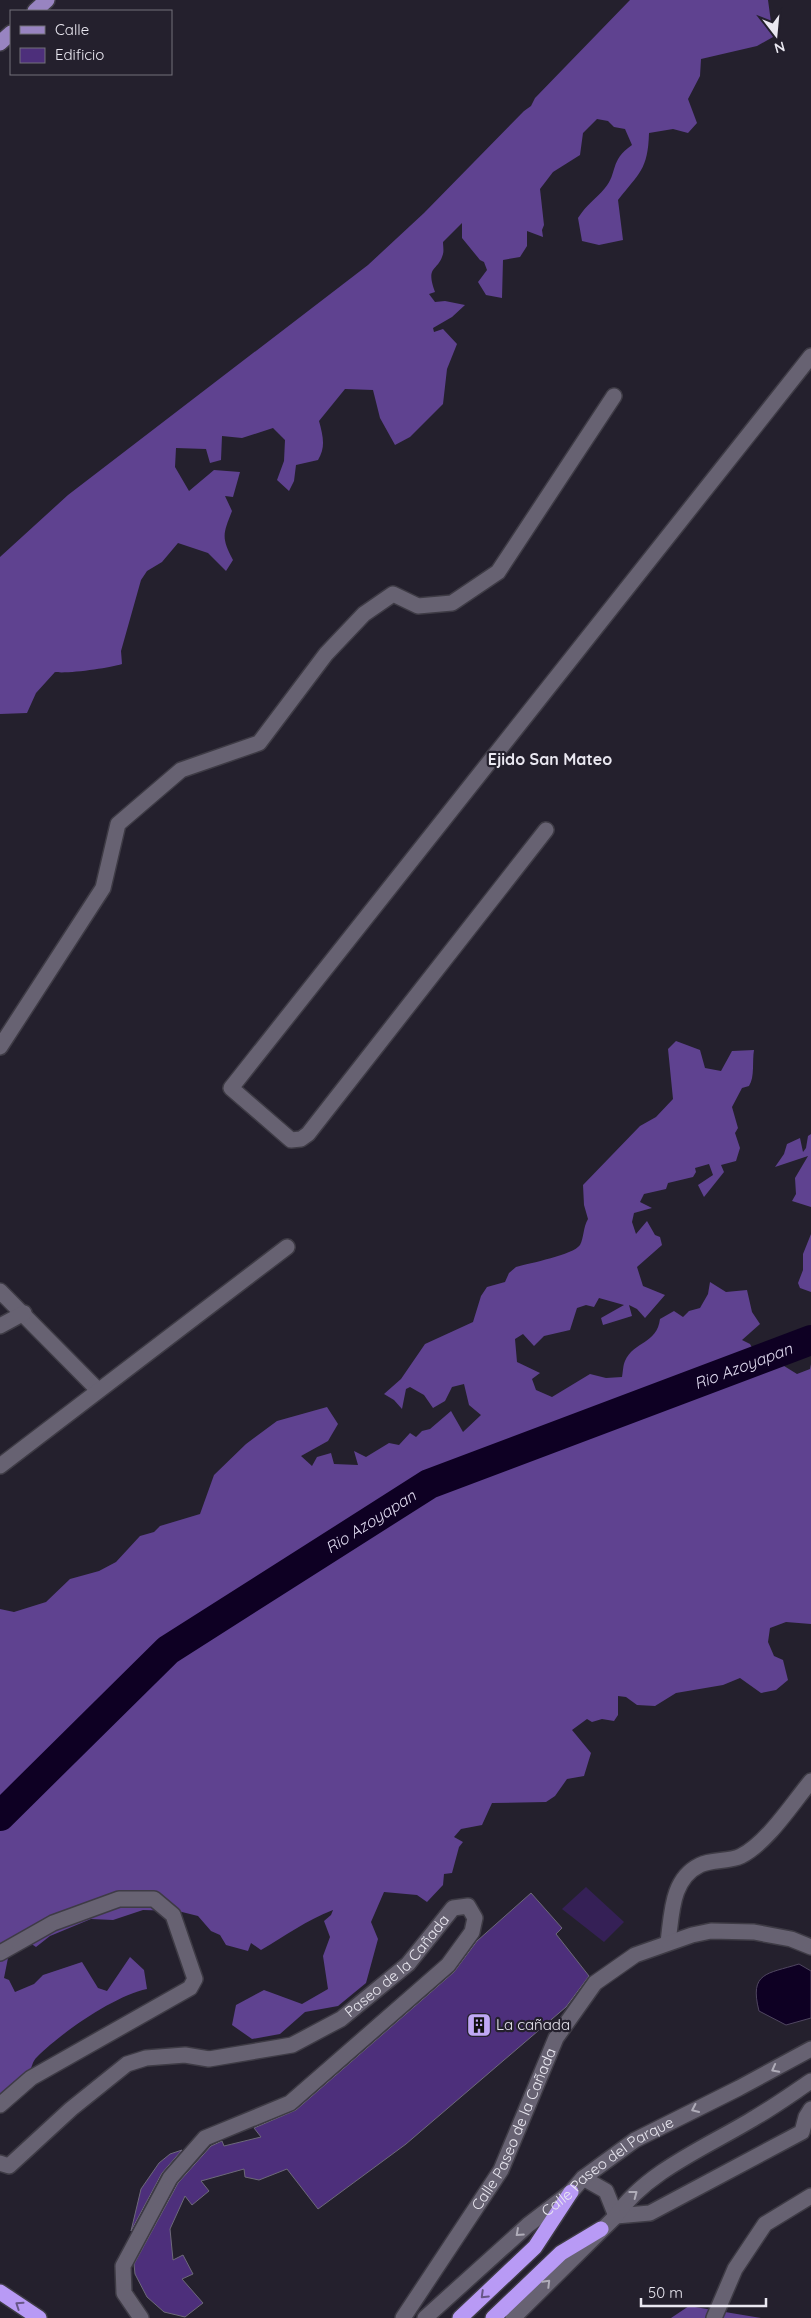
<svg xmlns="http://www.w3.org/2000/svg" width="811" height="2318" viewBox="0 0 811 2318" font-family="Quicksand,sans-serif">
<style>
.green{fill:#352056}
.forest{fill:#5f4290}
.water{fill:#0e0023;stroke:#504661}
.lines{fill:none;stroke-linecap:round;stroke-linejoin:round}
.river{stroke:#0e0023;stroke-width:30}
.building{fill:#4d2f7b;stroke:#6d6979}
.minor-casing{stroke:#3e3b45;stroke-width:18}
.major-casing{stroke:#3e3b45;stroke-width:18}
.highway-casing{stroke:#3e3b45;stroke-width:18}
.minor{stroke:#676272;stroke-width:15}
.major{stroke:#9884c1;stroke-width:15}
.highway{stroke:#b89af5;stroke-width:15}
.oneway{stroke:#afacb8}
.oneway2{stroke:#675787}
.labels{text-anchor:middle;stroke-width:4.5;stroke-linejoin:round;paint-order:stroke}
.street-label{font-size:15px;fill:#eae8f1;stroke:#24202d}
.poi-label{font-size:15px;fill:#eae8f1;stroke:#24202d;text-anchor:start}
.neighbourhood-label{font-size:16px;font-weight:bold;fill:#eae8f1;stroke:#24202d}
.water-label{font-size:16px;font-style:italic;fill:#e0daf0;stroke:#24202d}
</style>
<rect width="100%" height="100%" fill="#24202d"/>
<!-- green -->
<path class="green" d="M586,1887L624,1922L604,1942L562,1909Z"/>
<!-- forest -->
<path class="forest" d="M630,0H768L773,37L757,46L701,59L700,76L688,99L697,123L688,133L673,129L649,133C648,170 639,173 618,200L623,240L599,245L582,241L578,218C587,204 595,200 605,188C618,173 609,161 632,145L625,129L614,127L608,121L597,119L583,133L580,155L553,172L540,189L544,225L542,230L543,237L527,231V246L520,257L503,260L502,298L486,295L478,282L487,270L484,262L480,260L462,238V223L443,242C443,245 444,251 443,254C438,272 425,265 435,292L429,294L435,302L445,301L465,305L452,317L433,328L434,332L443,329L457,344L447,369L443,404L410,437L395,445L380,418L373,390L345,389L319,421C323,436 326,447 318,460L296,465L294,481L289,491L277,480L284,461L285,440L273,428L242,438L222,436L221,460L210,463L206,449L176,448L175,467L189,491L214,470L240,472L233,497L225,496L232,511C223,534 221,537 233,560L226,571L208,553L178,543L162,562L147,571L141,580L121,651L122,664C110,668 67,674 55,672L36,693L27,713L0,714V557L68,495L368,265L424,213L524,111L531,106L535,98Z
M676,1041L700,1050L705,1068L721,1071L732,1051L754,1050C752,1061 755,1077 749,1086L742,1088L732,1107L738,1128L735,1133L740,1148L736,1161L721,1165L724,1172L704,1197L698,1185L713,1175L709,1164L695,1168L696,1172L693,1177L668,1183L666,1189L644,1194L640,1202L652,1208L634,1213L632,1222L636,1234L647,1221L655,1235L660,1237L662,1245L637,1267L643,1286L665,1295L645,1318L637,1309L629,1305L632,1316L603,1325L601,1318L624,1305L599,1298L594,1307L586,1305L577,1308L570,1330L544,1336L534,1346L523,1334L515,1339L517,1362L540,1373L532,1379L536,1390L552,1397L590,1374L606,1378L622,1377C623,1372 623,1365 625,1361C634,1341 657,1344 660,1319L674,1311L683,1317L689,1311L700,1308L708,1294L710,1282L726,1292L747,1290L752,1312L760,1324L742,1340L750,1344L759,1360L776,1361L797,1374L810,1369L811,1364V1624L786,1622L770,1628L768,1642L774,1656L783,1660L788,1680L776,1690L761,1693L740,1678L723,1685L676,1693L655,1706L637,1705L626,1697L618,1696V1715L614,1721L602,1719L592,1722L587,1719L572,1730L591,1753L584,1776L567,1779L555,1796L546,1802L492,1803L482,1825L461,1829L454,1837L463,1842L459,1847L452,1873L444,1874L443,1885L427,1902L417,1895L384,1892L371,1922L378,1939L366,1983L338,2006L305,2012L280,2034L252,2039L232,2025L236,2005L264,1990L302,2004L328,1989L323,1956L330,1937L324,1921L331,1915L333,1910C307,1920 285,1936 261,1950L251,1943L248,1951L226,1945L220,1935L211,1931L198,1916L178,1911L143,1910L113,1920L91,1919L50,1936L36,1947L27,1941L8,1958L4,1978L9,1980L15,1992L34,1984L43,1975L82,1962L98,1988L107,1991L130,1957L144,1970L147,1989C114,1996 62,2032 37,2057C32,2061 32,2069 28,2074C20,2083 9,2092 0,2101V1609L14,1612L46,1602L70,1579L99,1571L116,1562L140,1536L154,1532L160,1526L200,1514L214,1475L246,1444L277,1421L327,1407L338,1424L328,1441L301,1456L312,1466L317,1457L331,1453L334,1464L358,1465L354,1451L366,1457L389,1443L399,1445L410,1433L416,1437L422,1431L430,1429L451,1411L463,1432L481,1415L469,1405L464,1384L452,1387L445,1401L433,1408L424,1395L410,1387L406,1389L402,1409L394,1400L384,1394L401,1379L425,1344L473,1322L481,1296L487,1287L505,1282L509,1273L516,1267C530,1263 573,1255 580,1245C584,1238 583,1227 588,1219L584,1205L583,1185L640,1126L656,1117L673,1099L668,1049Z
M811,1134V1207L792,1201L796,1194L795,1178L808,1156L775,1167L784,1154L787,1144L800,1138L803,1152L806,1148L808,1136Z
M811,1234V1292L800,1288L798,1283L803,1270V1254Z
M689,2306L761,2318H671Z"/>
<!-- water -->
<path class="water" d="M799,1964L811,1971V2018L786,2025L759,2011C749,1972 767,1974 799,1964Z"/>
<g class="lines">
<!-- river -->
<path class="river" id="s1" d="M0,1816L168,1650L429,1484L811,1340"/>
</g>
<!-- building -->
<path class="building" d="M531,1893L562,1928L556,1934L589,1976L566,2007L406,2144L318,2209L287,2169L259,2180L245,2177L244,2169L201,2181L209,2191L192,2205L185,2196L170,2229L173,2260L183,2255L193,2274L182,2279L203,2303L185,2317L164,2312L147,2297L135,2274L134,2264L178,2183L211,2146L222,2141L224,2146L261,2137L254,2128L296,2110L454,1972L477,1941Z
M182,2150L162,2173L131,2231L141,2189L159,2163L170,2154Z"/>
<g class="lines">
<defs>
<g id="minor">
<path d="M546,830L308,1134L301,1139L291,1140L231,1088L811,356"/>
<path d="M0,1047L103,888L118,824L181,770L259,743L326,654L364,614L393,594L418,606L452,603L498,572L614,396"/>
<path d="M0,1291L98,1390"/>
<path d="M0,1326L24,1313"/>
<path d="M0,1466L287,1247"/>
<path d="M668,1942C672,1914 671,1879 700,1865C712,1859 729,1862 741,1856C767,1843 792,1804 811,1781"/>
<path d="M0,1953L53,1923L119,1899H154L173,1915L195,1979L190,1988L31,2078L0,2105"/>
<path id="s2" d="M0,2163L9,2166L71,2109L127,2064L146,2058L185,2055L209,2059L292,2045L341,2019L408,1964L453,1908L468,1906L475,1918L472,1932L448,1965L290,2103L205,2138L170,2178L123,2266L124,2293L141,2318"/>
<path d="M583,2178L606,2191L616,2216L650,2213L802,2132L806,2117L811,2109"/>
<path id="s3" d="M403,2318L501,2170L556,2038L595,1983L635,1955L692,1935L711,1931L754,1932L791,1939L811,1947"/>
<path id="s4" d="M425,2318L528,2225L571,2192L583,2178L635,2140L739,2088L811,2049"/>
<path d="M513,2318L616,2216C646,2171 711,2145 756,2117C775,2106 793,2093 811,2081"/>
<path d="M714,2318L735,2269L765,2224L811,2196"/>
</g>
<path id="major" d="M35,11L47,0
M0,43L11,33"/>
<path id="highway" d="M0,2292L39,2318
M460,2318L535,2247L571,2192
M493,2318L561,2253L601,2229"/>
</defs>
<!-- minor casing -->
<use href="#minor" class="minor-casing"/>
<!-- major casing -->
<use href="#major" class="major-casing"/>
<!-- highway casing -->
<use href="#highway" class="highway-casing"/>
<!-- minor -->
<use href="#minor" class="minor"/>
<!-- major -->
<use href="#major" class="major"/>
<!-- highway -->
<use href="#highway" class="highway"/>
</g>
<!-- one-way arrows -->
<defs><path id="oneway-chevron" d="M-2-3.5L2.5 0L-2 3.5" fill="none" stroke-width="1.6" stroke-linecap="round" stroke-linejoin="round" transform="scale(1.25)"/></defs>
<g class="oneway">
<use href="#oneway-chevron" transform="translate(775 2069) rotate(152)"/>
<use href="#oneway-chevron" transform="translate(695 2109) rotate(155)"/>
<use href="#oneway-chevron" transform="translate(634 2194) rotate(-37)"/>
<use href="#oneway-chevron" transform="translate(519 2233) rotate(138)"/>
<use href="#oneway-chevron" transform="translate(547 2283) rotate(-45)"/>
</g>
<g class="oneway2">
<use href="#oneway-chevron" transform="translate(484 2295) rotate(136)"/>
<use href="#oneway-chevron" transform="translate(19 2305) rotate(-146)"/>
</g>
<!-- icons -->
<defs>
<symbol id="building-square" viewBox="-11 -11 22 22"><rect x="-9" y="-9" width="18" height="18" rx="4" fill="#c0a8f4" stroke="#24202d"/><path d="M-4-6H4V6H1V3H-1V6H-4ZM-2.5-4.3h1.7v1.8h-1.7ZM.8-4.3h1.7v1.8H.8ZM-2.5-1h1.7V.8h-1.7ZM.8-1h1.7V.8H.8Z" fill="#111"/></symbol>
</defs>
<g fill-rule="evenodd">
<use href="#building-square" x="465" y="2011" width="28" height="28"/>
</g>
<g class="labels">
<!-- street labels -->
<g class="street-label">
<text dy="5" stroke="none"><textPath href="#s2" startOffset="466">Paseo de la Cañada</textPath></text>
<text dy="5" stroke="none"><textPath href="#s3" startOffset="220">Calle Paseo de la Cañada</textPath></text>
<text dy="5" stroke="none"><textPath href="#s4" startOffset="238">Calle Paseo del Parque</textPath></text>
</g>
<!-- poi labels -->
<g class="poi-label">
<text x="496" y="2030">La cañada</text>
</g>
<!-- neighbourhood labels -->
<g class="neighbourhood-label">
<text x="550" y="765">Ejido San Mateo</text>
</g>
<!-- water labels -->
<g class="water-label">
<text dy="6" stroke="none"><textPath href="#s1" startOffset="881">Rio Azoyapan</textPath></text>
<text dy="6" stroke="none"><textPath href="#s1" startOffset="476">Rio Azoyapan</textPath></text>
</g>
</g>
<!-- legend -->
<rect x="10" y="10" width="162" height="65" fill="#24202d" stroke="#73707b"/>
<rect x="20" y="26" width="25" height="8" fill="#9884c1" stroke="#73707b"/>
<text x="55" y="35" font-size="15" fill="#eae8f1">Calle</text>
<rect x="20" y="48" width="25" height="15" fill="#4d2f7b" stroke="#73707b"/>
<text x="55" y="60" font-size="15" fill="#eae8f1">Edificio</text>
<!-- north arrow -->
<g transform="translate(776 35) rotate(164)" stroke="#24202d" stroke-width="4" paint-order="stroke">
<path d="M0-4L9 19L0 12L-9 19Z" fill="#eae8f1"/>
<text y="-8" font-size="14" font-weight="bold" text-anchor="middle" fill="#eae8f1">N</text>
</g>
<!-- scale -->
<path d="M641 2298v8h125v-8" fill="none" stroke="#eae8f1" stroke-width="2.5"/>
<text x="648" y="2298" font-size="15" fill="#eae8f1" stroke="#24202d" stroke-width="4" paint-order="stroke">50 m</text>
</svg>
